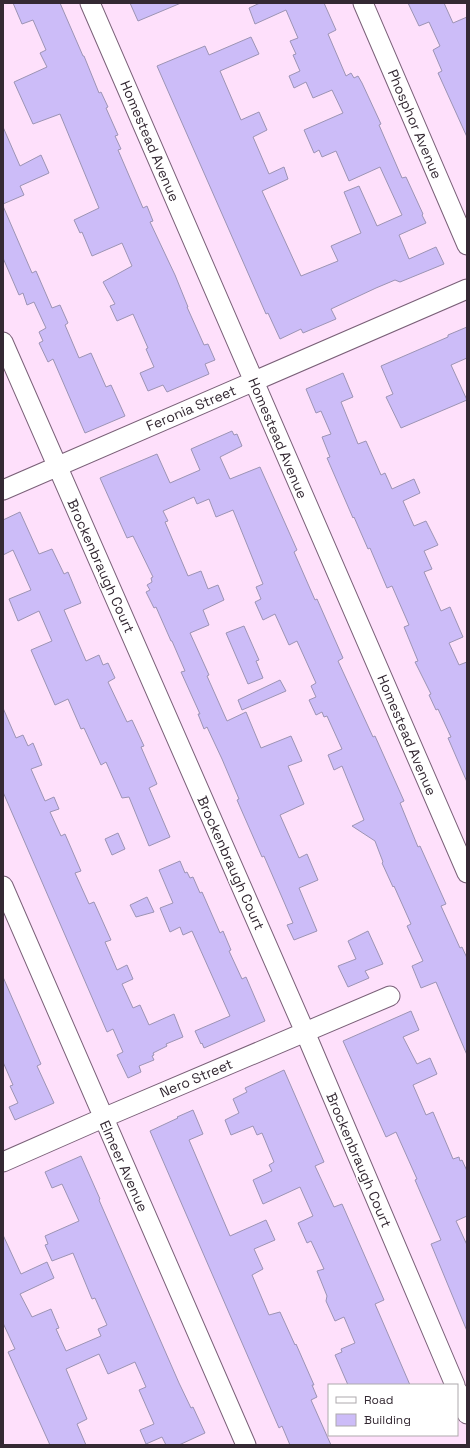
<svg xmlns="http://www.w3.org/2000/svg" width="470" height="1448" viewBox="0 0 470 1448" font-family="'Space Grotesk',sans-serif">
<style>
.building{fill:#ccbcf8;stroke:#9c94b4}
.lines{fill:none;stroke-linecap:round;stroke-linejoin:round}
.minor-casing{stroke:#7a6078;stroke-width:21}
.minor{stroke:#fff;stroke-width:19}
.labels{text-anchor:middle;stroke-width:3.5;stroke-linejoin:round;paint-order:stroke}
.street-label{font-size:14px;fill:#342933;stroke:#fff}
</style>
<rect width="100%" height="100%" fill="#fee0fb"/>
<!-- building -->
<path class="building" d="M13,3H60L83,56H84L99,93L101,92L108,107L106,108L118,135L115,136L121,149L118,150L143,208L147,206L153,221L150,222L175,275L188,307H187L204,345L208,344L215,360L205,364L209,374L167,392L163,385L148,391L140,373L154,367L146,349L148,348L133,314L117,321L110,306L115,304L103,282L132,266L122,243L92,256L82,232L80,233L74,220L99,208L60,114L33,124L14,82L47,67L40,53L46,50L33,20L22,24Z
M130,3H181L138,21Z
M260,3H324L336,30L328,34L346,76L351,73L354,78L358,76L362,83L381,124L379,125L402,178L406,177L423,214L422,215L426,223L399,235L409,259L436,247L444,264L400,282L395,280L376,288L331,309L336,319L303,333L301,329L280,339L268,313L266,314L157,66L205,46L209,55L251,37L259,54L220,71L241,120L259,112L267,130L253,137L269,174L284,167L288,179L262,191L301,276L338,261L331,246L361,233L344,192L359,186L377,226L402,215L380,167L349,181L336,151L322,157L319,150L314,153L304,130L343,113L332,90L313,98L306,82L294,88L289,76L300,71L293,55L296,54L290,41L298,38L286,10L255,24L249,8Z
M408,3H444L453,23L467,17V137L438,73L442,71L433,50L440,46L429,22L419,26Z
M3,127L20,166L41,155L49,173L20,186L24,195L3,204Z
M3,206L32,273L36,271L52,308L60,305L68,323L65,325L79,358L91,353L106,387L111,385L125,416L85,433L53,359L48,362L39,343L43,341L39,332L46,328L34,302L27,305L23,293L19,295L3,258Z
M467,327V358L451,365L467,400L401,428L386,397L393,394L381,366L448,337V335Z
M343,373L353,397L341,402L358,444L366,441L381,475L385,473L392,489L414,479L420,493L403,501L414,526L426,521L438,545L424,551L432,569L424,572L441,611L450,607L463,637L449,643L459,665L467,662V782L448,738L451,737L438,709L436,710L429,695L431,694L415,662L418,661L404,627L409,625L392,586L387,588L370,548L368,549L354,517L353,518L327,458L330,457L322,437L331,434L321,411L316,413L306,389Z
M232,431L234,435L237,434L242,446L220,457L230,479L260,467L297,550L294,552L315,600L317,599L343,658L338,661L373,737L375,736L404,801L400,803L418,847L420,846L446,904L441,906L460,948L462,947L467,958V1055L436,982L421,988L412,966L423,961L407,926L411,924L394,886L393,887L382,863L383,862L375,841L352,826L364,820L342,766L334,770L328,755L342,749L327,716L324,717L322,712L316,715L309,700L316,697L311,686L316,683L297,641L289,645L275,614L263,620L255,602L261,599L256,587L263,584L233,510L216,517L209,499L197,504L194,497L163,511L168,521L165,522L188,576L201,571L208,589L218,585L224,600L203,610L209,625L190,633L209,675L207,676L227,721L246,712L261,748L291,736L302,761L288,766L304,804L280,815L299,858L307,854L318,880L299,888L317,931L294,940L287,925L293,923L284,902L264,856L262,857L237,800L239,799L222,759L207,727L204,729L198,714H200L181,672L185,671L172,641H171L156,607L154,608L146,592L150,590L147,585L152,582L151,578L153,577L133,536L127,538L100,478L157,454L170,483L200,470L191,449Z
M20,512L39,554L52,549L64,574L68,572L81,603L64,610L86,661L99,655L103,665L108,663L115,678L108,682L127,722L132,720L144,746L141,747L157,784L149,788L170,837L149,846L129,797L122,798L106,762L101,765L84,728L81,729L68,699L55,705L31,650L52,641L39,611L18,621L9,599L31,590L13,550L3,555V520Z
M244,626L259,660L256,661L263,678L248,684L226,633Z
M280,680L286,691L242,710L238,700Z
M3,708L16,738L23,735L28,746L33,743L42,765L31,769L45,801L54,797L59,809L50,812L61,836L65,834L81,871L75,873L89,904L94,902L111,940L105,942L117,970L127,965L133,979L122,984L133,1008L140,1005L149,1025L174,1014L183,1037L166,1044L167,1046L153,1053L154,1055L152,1056L154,1060L139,1066L141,1072L128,1078L117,1055L123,1052L113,1029L107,1032L3,792Z
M118,833L125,849L112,855L105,839Z
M180,861L185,873L187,872L190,878L193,877L200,893L202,892L220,933L223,931L231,950L229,951L242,979L246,977L265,1021L204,1048L202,1043L201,1044L195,1031L230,1016L192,931L183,935L180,927L170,932L160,908L173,903L159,870Z
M147,897L154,912L136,917L130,905Z
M368,931L383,964L365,971L369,978L348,987L338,966L356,959L348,941Z
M3,977L41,1064L37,1066L54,1103L15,1120L9,1107L18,1103L10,1086L13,1085L3,1062Z
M411,1011L419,1030L403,1037L417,1064L430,1058L437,1074L413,1085L426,1115L433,1112L453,1159L459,1157L460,1161L462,1160L467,1171V1216L456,1221L467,1245V1331L431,1244L441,1240L415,1180L417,1179L396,1132L386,1137L343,1041Z
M284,1070L324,1162L315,1166L334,1207L342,1204L384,1300L375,1304L410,1385H348L335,1355L342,1352L341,1349L355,1343L344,1317L335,1321L326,1301L327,1296L317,1271L324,1269L311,1241L307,1243L298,1223L313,1216L300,1187L263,1204L253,1180L272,1171L269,1165L274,1162L262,1133L257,1135L253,1126L231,1135L225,1120L239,1113L233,1099L247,1092L245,1088Z
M193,1110L203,1134L189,1140L230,1236L266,1220L275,1240L254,1249L263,1269L252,1275L269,1315L280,1312L295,1345L296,1344L314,1385H312L317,1397L311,1400L331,1445H290L282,1426L279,1428L150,1131L178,1118L177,1117Z
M81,1156L100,1199L99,1200L179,1383L191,1408L193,1407L205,1433L179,1445H166L162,1437L146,1444L140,1430L154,1424L139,1390L146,1387L135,1362L108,1374L99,1354L66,1369L87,1419L77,1424L86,1445H50L8,1352L15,1349L3,1323V1235L21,1274L47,1262L54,1278L20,1294L32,1317L51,1309L59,1328L56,1329L66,1351L101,1336L98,1329L107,1325L95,1298L92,1299L73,1253L52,1261L45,1245L48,1244L45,1236L79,1221L62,1184L52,1188L45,1172Z"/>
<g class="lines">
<defs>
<path id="minor" d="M90,3L467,873
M363,3L467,245
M3,342L305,1032L455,1385
M3,490L467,289
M3,886L246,1445
M3,1162L103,1118L390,996
M457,1390L467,1414"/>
</defs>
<!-- minor casing -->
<use href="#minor" class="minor-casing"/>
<!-- minor -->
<use href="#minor" class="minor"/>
</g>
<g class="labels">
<!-- street labels -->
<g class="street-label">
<text transform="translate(415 124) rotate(67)" y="5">Phosphor Avenue</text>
<text transform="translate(150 141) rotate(67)" y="5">Homestead Avenue</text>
<text transform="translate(191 408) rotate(-23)" y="5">Feronia Street</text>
<text transform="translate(278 438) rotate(67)" y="5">Homestead Avenue</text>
<text transform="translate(101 566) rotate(66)" y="5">Brockenbraugh Court</text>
<text transform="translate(407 735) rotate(67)" y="5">Homestead Avenue</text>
<text transform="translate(231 863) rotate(66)" y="5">Brockenbraugh Court</text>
<text transform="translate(196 1078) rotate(-23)" y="5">Nero Street</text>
<text transform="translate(359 1160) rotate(67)" y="5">Brockenbraugh Court</text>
<text transform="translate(124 1166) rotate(66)" y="5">Elmeer Avenue</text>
</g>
</g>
<!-- border -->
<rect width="470" height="1448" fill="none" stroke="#342933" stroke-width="8"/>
<!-- legend -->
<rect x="328" y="1384" width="130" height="52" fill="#ffffff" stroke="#aea9ad"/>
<rect x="336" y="1397" width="20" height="6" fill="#ffffff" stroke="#aea9ad"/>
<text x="364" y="1404" font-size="12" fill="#342933">Road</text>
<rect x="336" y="1414" width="20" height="12" fill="#ccbcf8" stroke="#aea9ad"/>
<text x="364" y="1424" font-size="12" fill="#342933">Building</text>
</svg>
